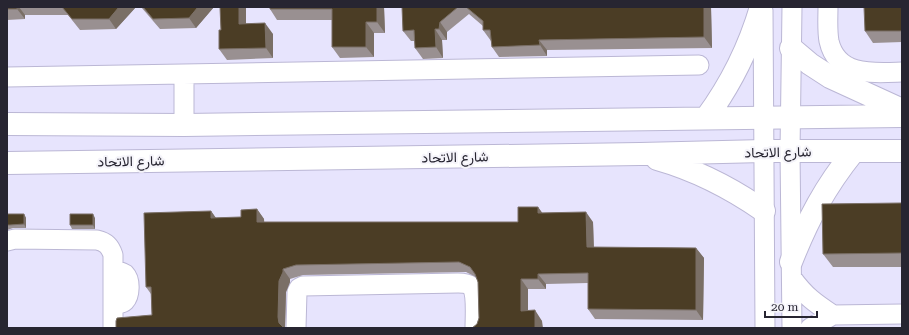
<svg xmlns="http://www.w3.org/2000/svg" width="909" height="335" viewBox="0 0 909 335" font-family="'Roboto Serif',Vazirmatn,serif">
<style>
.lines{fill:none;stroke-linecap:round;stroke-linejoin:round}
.minor-casing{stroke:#bbb7d5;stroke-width:21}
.major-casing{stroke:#bbb7d5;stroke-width:24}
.minor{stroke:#fff;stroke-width:19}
.major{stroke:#fff;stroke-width:22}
.wall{fill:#999091}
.shaded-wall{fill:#7a6f66}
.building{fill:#4b3d25;stroke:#7a6f66}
.labels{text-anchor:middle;stroke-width:4;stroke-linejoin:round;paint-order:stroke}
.street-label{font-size:14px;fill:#272531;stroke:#f5f4fa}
</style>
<rect width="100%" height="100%" fill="#e7e4fd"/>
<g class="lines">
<defs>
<path id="minor" d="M792,7L790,151L792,328
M828,7C828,18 827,30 829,41C837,77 874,73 902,72
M763,10L765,328
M184,74V125
M7,77L699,65
M7,241L15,239L97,240C106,242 110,246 113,255V328
M792,278C805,296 815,303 833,315
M113,305C117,304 122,304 125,301C130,296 131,280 125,274C122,272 117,271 113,269
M296,328L297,292L299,288L303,286L458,283C462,283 467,283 471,286C477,293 475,318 475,328
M810,328L833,315L902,314"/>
<path id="major" d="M791,48L810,64L830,77L902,110
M706,118C731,84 749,48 761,7
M7,124L184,125L902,116
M657,159C696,170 731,188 764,211
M7,163L640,154L764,151H902
M791,262C808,219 825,187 854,151"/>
</defs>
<!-- minor casing -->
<use href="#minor" class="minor-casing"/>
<!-- major casing -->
<use href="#major" class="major-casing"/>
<!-- minor -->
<use href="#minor" class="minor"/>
<!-- major -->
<use href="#major" class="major"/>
</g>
<!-- wall -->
<path class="wall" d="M7,7H136L116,29L80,30L68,15H25V19L7,20Z
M141,7H214L196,28L160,29Z
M220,7H246V24L273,34V58L227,60L219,49L221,30Z
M270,7H384L385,33H374V57L340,58L332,47V20H277L270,9Z
M402,7H711L712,48L547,50V56L499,57L492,47L491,41L483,30V26L469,14L447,32V40H442L443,58L423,59L415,48V41H411L403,31Z
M902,7V42L873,43L865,31Z
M902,203V267H833L823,254Z
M538,207L542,213L593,222L594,247L696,248L704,258L703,320L595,319L588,309V283L546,284V289H528V310L542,321L477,324L479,318L478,282L476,277L466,272L303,275L290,279V282L286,292L285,328L152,315L151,294L146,287L211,211L216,218L241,217L257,209L264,219V222H518Z
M7,214H24L26,218V228H13L7,230Z
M95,218V229H72L70,225Z"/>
<!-- shaded-wall -->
<path class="shaded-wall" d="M17,7H19L25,15V19L17,9Z
M119,7H136L116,29L109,19Z
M198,7H214L196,28L189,18Z
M239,7H246V35L239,24Z
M377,7H384L385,33L377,22Z
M704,7H711L712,48L704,37Z
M366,22L374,33V57L366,47Z
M440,22L447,32V40L439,29Z
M265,23L273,34V58L266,48Z
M435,29L442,40L443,58L436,47Z
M539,40L547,50V56L540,45Z
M538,207L546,218L538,213Z
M257,209L264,219L265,232L257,222Z
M211,211L218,221L211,218Z
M586,212L593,222L594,257L587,247Z
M24,214L26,218V228L24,224Z
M93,214L95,218V229L93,225Z
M696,248L704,258L703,320L696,310Z
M283,269L290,279V282L286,292L285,328H283L279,323L278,317L279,281Z
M538,274L546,284V289L538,279Z
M521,279L528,289V321L521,311Z
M535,310L542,321L543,328H535Z"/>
<!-- building -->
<path class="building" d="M7,7H17V9H7Z
M62,7H119L109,19H72Z
M143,7H198L189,18L153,19Z
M220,7H239V24L265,23L266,48L219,49V30H221Z
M270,7H377V22H366V47H332V9H270Z
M402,7H458L440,22L439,29H435L436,47L415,48L414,30L403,31Z
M466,7H704V37L539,40L540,45L492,47L490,30H483V21Z
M864,7H902V31H865Z
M902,203V253L823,254L822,204Z
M518,207H538V213L586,212L587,247L696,248V310L588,309V273L538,274V279H521V311L535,310V328H472L477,324L479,318L478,282L475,274L470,267L459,262L296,265L283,269V272L279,281L278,317L279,323L284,328H116V321L117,318L152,315L151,287H146L144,213L211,211V218L241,217V210L257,209V222H518Z
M7,214H24V224L10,225H7Z
M70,214H93V225H70Z"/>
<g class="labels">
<!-- street labels -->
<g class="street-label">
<text transform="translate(778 152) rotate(-1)" y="5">شارع الاتحاد</text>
<text transform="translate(455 157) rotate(-1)" y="5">شارع الاتحاد</text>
<text transform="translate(131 161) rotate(-1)" y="5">شارع الاتحاد</text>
</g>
</g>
<!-- border -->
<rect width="909" height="335" fill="none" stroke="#272531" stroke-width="16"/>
<!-- scale -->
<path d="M765 311v6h52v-6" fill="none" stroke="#272531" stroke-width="2"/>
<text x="771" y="311" font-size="12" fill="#272531" stroke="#f5f4fa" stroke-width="3" paint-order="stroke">20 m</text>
</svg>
